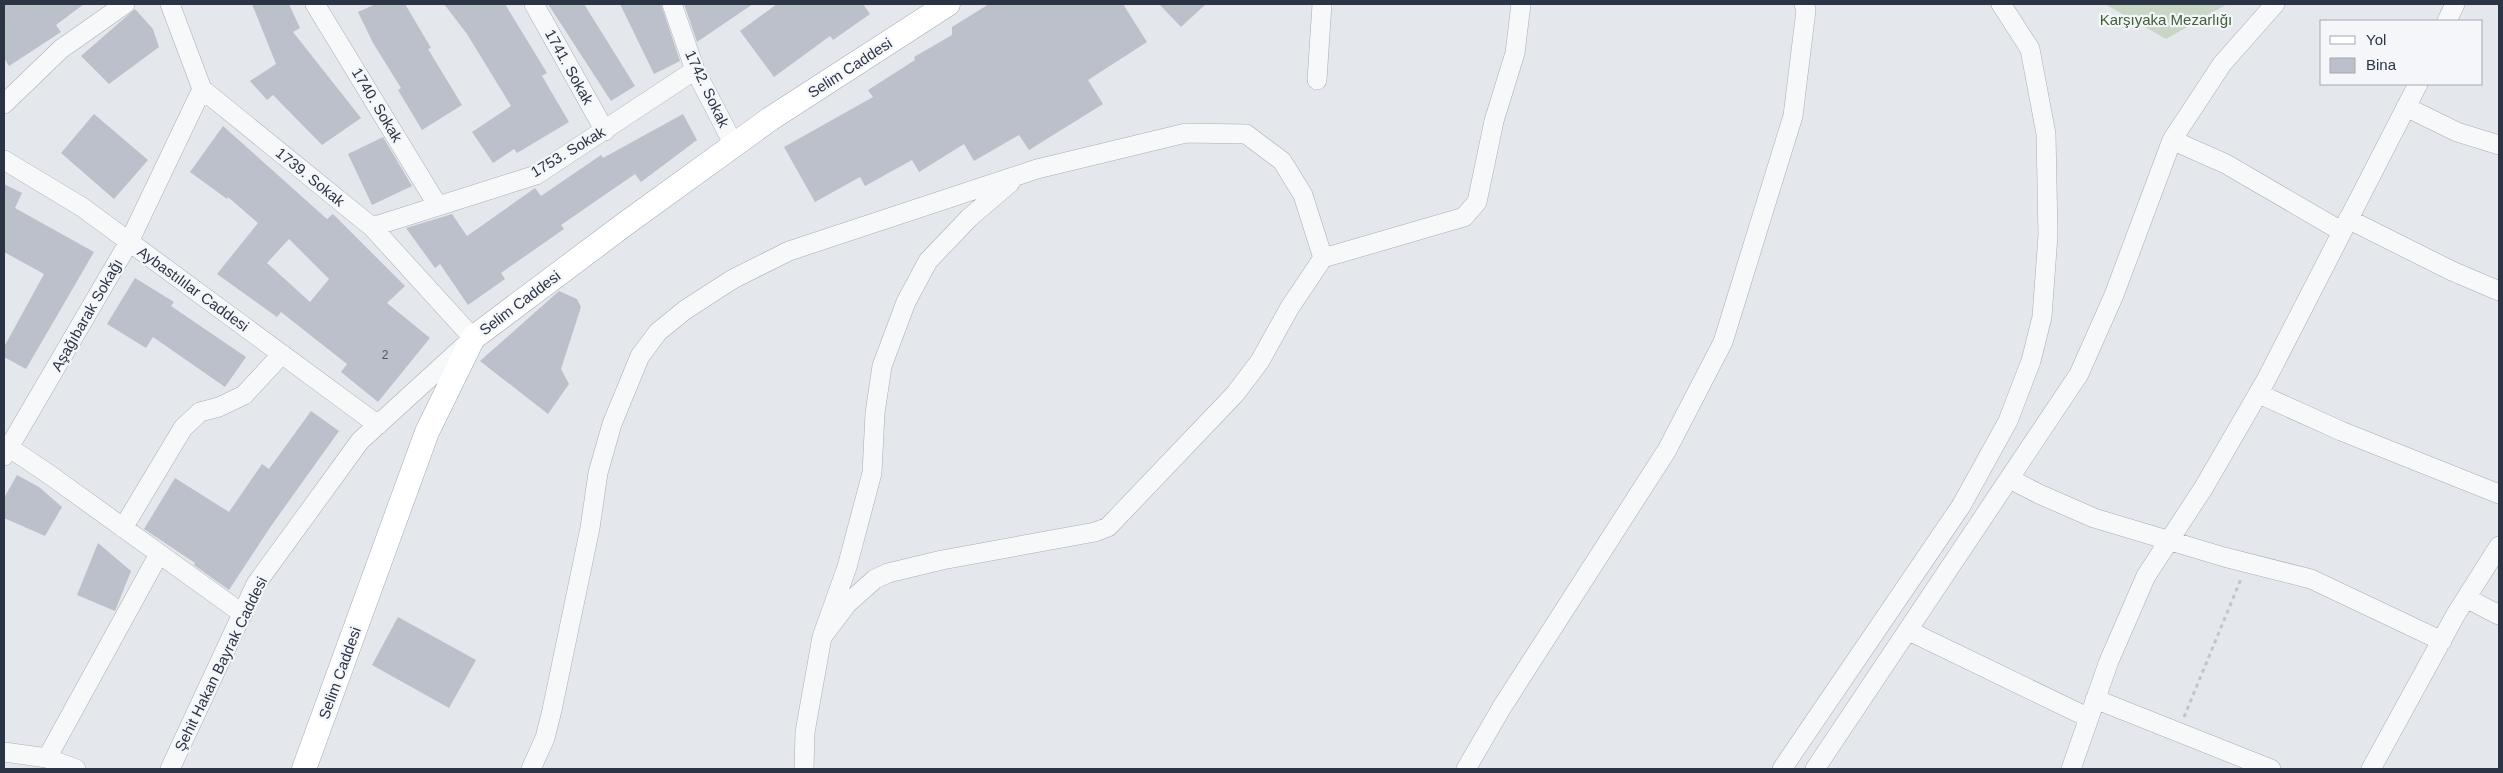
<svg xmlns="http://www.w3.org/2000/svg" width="2503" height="773" viewBox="0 0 2503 773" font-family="Helvetica,sans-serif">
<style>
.green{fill:#c9d6c5}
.building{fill:#bbc0ca;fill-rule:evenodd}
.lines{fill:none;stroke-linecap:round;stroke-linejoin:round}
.minor-casing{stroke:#a9aeb7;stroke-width:20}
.major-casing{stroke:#a3abb8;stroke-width:25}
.path{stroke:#c2c5cb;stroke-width:3;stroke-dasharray:4 4;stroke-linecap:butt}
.minor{stroke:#f7f8fa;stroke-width:19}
.major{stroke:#fff;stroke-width:24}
.labels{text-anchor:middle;stroke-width:4.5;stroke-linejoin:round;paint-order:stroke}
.number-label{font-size:12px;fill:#4f5766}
.park-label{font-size:15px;fill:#3f6138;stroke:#f4f6f9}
.street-label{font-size:15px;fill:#2b3445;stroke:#f4f6f9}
</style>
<rect width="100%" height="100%" fill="#e4e7ec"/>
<!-- green -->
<path class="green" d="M2105,4H2227L2166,39Z"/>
<!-- building -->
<path class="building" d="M4,4H84L56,25L61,32L9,66L4,58Z
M252,4H289L300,28L293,32L361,118L322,145L273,95L267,100L250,81L276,64Z
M376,4H405L431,48L428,49L462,105L422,130L398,90L401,88L373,43L358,12Z
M444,4H505L547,73L542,76L569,122L517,153L514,149L493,163L472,132L511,106L467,34Z
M548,4H584L635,86L611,101Z
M620,4H661L680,61L654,74Z
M684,4H753L697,42Z
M777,4H863L870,14L833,40L830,36L774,77L740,31Z
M989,4H1123L1147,42L1088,80L1103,104L1029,150L1019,135L974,161L964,144L919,172L912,160L865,186L860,177L815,202L784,147L873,97L868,90L915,60L914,57L952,35V27Z
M1159,4H1206L1181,27Z
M135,9L153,29L159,47L109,84L81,56Z
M94,114L148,160L114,199L61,153Z
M683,114L697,140L641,182L635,174L561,225L564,229L501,273L505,279L468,305L440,264L435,268L406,228L452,214L467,236L535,188L541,196L601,155L603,158Z
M223,126L327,219L333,214L405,286L387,303L430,338L378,402L341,372L347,364L281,312L277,317L217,274L258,223L228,197L227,199L190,172ZM289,239L329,279L310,302L267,263Z
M383,137L412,186L372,205L348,154Z
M4,184L22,193L15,208L94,252L26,369L4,357V347L44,274L4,252Z
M135,278L174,302L171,306L246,357L225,387L153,337L146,348L107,324Z
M559,291L577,299L581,307L561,369L569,384L548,414L480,361Z
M311,411L339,431L271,526L229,590L194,565L195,563L144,529L175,478L229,512L262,464L269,469Z
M17,475L39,487L62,507L45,536L4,518V498Z
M98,543L131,571L115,611L77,595Z
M398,617L476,660L449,708L372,665Z"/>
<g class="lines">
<defs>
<path id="minor" d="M170,4L202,89L372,227L473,338L360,441L256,584L170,769
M315,4L438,206
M534,4L605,131
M672,4L695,70L734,145
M2447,21L2455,4
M1317,80L1322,4
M4,104L61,49L125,4
M2406,107L2457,132L2499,145
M2172,140L2226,164L2341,231
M4,160L82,207L378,425
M2348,219L2452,271L2499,291
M372,227L536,175L695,70
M2259,394L2341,431L2499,494
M4,444L50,475L243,614
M4,456L129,242L202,89
M2010,479L2039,494L2094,518L2224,557L2311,579L2442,641
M123,528L183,428L200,412L219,407L244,395L282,354
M2466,598L2499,615
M1909,631L2089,718
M822,637L847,604L875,579L888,573L942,560L1095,532L1108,527L1235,394L1260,361L1290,307L1323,258
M2095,699L2271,769
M4,752L47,758L76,769
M47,758L159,554
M531,769L545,738L552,710L590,528L598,473L612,424L640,356L658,332L685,310L733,279L789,251L1037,169L1186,133L1246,134L1282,161L1303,195L1323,258L1464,217L1477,202L1494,121L1515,53L1521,4
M804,769L805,732L822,637L847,567L872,473L875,413L882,366L906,302L928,261L969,218L1010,183
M1466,769L1502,707L1667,450L1723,342L1793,116L1806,10L1804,4
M1782,769L1961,506L2008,421L2031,361L2042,317L2048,235L2046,134L2030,49L2001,4
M1815,769L2079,374L2114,295L2172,140L2222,64L2275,4
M2071,769L2109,661L2146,576L2204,487L2266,380L2418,84
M2371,769L2456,614L2499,546"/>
<path id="major" d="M304,769L427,432L473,338L625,224L770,119L948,4"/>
</defs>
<!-- minor casing -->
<use href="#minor" class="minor-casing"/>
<!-- major casing -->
<use href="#major" class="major-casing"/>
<!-- path -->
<path class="path" d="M2184,717L2241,579"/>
<!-- minor -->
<use href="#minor" class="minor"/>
<!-- major -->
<use href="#major" class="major"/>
</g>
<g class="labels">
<!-- number labels -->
<g class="number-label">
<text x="385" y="359">2</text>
</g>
<!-- park labels -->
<g class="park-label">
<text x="2166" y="25">Karşıyaka Mezarlığı</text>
</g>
<!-- street labels -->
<g class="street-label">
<text transform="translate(569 67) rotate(61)" y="5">1741. Sokak</text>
<text transform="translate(850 68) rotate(-33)" y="5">Selim Caddesi</text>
<text transform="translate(707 89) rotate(65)" y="5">1742. Sokak</text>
<text transform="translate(377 105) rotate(59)" y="5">1740. Sokak</text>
<text transform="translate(568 152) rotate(-31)" y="5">1753. Sokak</text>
<text transform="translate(310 177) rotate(39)" y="5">1739. Sokak</text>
<text transform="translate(193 289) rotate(36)" y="5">Aybastılılar Caddesi</text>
<text transform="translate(520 303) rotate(-37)" y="5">Selim Caddesi</text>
<text transform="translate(87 315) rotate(-60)" y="5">Aşağıbarak Sokağı</text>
<text transform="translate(221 664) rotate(-64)" y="5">Şehit Hakan Bayrak Caddesi</text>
<text transform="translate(340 673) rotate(-70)" y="5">Selim Caddesi</text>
</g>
</g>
<!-- border -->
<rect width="2503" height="773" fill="none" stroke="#2b3445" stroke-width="10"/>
<!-- legend -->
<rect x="2320" y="20" width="162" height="65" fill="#f4f6f9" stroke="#a4a8b1"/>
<rect x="2330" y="36" width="25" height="8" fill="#ffffff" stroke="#a4a8b1"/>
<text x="2366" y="45" font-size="15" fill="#2b3445">Yol</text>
<rect x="2330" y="58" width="25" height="15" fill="#bbc0ca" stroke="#a4a8b1"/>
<text x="2366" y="70" font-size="15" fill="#2b3445">Bina</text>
</svg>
